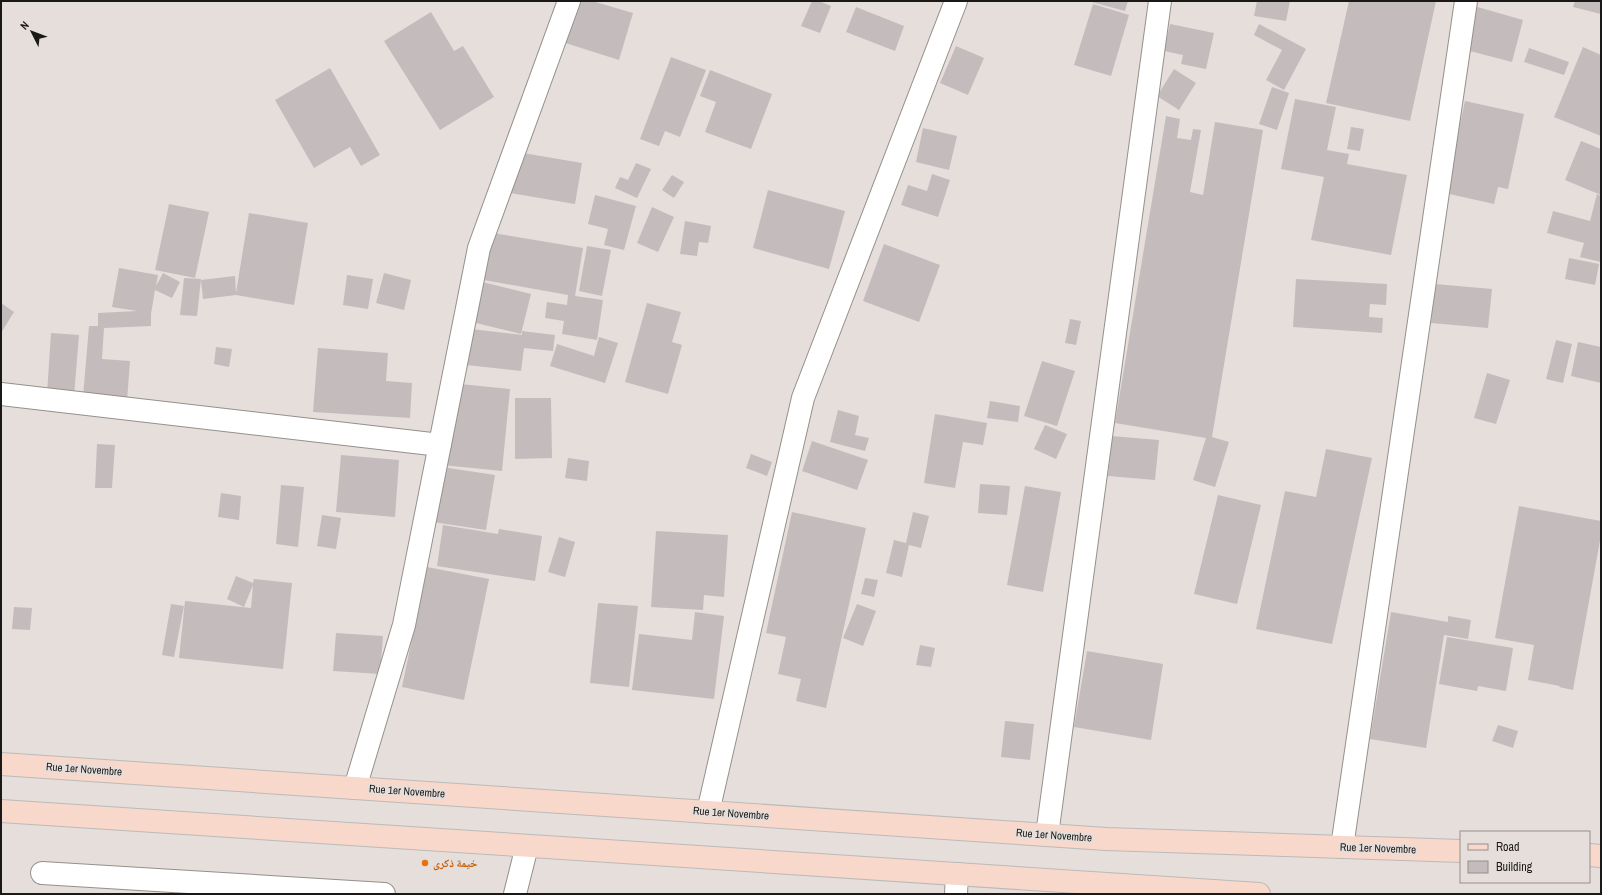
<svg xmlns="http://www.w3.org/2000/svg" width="1602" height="895" viewBox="0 0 1602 895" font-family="'Archivo Narrow','Noto Naskh Arabic',sans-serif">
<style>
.building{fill:#c4bcbc}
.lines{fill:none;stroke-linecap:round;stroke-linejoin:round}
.street-casing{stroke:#95908c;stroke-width:24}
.primary-casing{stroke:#bbbab9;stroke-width:24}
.street{stroke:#fff;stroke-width:22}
.primary{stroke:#f8d8ca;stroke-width:22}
.food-dot{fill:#e8710a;stroke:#e5dedb;stroke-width:1.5}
.labels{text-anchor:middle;stroke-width:4;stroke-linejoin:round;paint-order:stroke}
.street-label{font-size:11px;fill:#1b1917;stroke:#e5dedb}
.food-label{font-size:11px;font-weight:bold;fill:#c56008;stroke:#e5dedb;text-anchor:start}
</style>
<rect width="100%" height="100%" fill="#e5dedb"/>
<!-- building -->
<path class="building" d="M571,1H592L633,13L619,60L559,41Z
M812,1H819L831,6L820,33L801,26Z
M1088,1H1128L1125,11Z
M1257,1H1290L1286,21L1254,16Z
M1349,1H1436L1410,121L1326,103Z
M1575,1H1601V14L1573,7Z
M1093,4L1129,15L1111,76L1074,65Z
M1474,6L1523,20L1512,62L1462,49Z
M856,7L904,26L895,51L846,32Z
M431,12L454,51L463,46L494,97L440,130L384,41Z
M1170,24L1214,33L1206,69L1181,64L1183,55L1164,51Z
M1259,24L1306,49L1284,90L1266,80L1282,50L1254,35Z
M956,46L984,58L968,95L940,83Z
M1583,47L1601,55V88L1588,83L1601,88V136L1554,117Z
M1529,48L1569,62L1564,75L1524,62Z
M671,57L706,70L680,137L665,131L659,146L640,139Z
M330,68L380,155L361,166L350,147L314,168L275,100Z
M1174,69L1196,83L1179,110L1157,96Z
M710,70L772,94L751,149L705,132L716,102L700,96Z
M1272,87L1289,93L1277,130L1259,124Z
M1295,99L1336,107L1327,150L1349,154L1347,164L1407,175L1391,255L1311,240L1324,177L1281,169Z
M1465,101L1524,114L1508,189L1498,187L1494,204L1445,193Z
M1166,116L1180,119L1177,138L1191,140L1193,129L1201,130L1190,192L1203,195L1215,122L1263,130L1212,437L1229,442L1215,487L1193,480L1206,438L1115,423Z
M1351,127L1364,129L1360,151L1347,149Z
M923,128L957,136L949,170L916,162Z
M1581,141L1601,149V195L1565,180Z
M517,152L582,163L575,204L510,193Z
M636,163L651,169L637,198L615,188L620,177L628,180Z
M932,174L950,180L938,217L901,205L908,185L927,191Z
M672,175L684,182L674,198L662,190Z
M768,190L845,211L829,269L753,248Z
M1597,194L1601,196V262L1580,257L1584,243L1547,233L1553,211L1590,221Z
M595,195L636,206L624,250L604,245L608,229L588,224Z
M169,204L209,212L195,278L155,270Z
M652,207L674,217L658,252L637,243Z
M249,213L308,223L294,305L236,295L203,299L201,280L235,276L236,293Z
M685,221L711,226L708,243L699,242L697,256L680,254Z
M493,233L583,248L575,296L603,300L597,340L562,334L564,321L545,318L547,302L567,305L568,295L484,280Z
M884,244L940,265L919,322L863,301Z
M587,246L611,250L602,296L579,291Z
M1569,258L1599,264L1595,285L1565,279Z
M119,268L158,275L156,286L163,273L180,282L172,298L155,290L151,314V326L104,328L102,359L130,361L127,401L83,397L89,326H98V313L137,311L112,307Z
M384,273L411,280L404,310L376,303Z
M347,275L373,279L368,309L343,305Z
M184,278L201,279L197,316L180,315Z
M1296,279L1387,284L1386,305L1370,304L1369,317L1383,318L1382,333L1293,327Z
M478,281L531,294L521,334L468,321Z
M1435,284L1492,289L1488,328L1431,323Z
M1,303L14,312L1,333Z
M647,303L681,312L672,342L682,345L668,394L625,382Z
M1070,319L1081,321L1076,345L1065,343Z
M471,329L522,335V331L555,335L553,351L524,348L521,371L466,365Z
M51,333L79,335L74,396L47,394Z
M599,337L618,343L605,383L550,366L557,344L594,356Z
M1556,340L1572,344L1563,383L1546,379Z
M1578,342L1601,347V383L1571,376Z
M216,347L232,349L229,367L214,364Z
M318,348L388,353L386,381L412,383L410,418L313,412Z
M1042,361L1075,371L1057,426L1024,416Z
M1487,373L1510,380L1496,424L1474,418Z
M450,383L510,389L502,471L442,465Z
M515,398H551L552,458L515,459Z
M990,401L1020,406L1018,422L987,418Z
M838,410L859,416L855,435L869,438L865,451L830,442Z
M935,414L987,423L983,445L963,442L955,488L924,483Z
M1045,425L1067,434L1056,459L1034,449Z
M1112,436L1159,440L1155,480L1108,476Z
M812,441L868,460L857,490L802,471Z
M97,444L115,445L112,488H95Z
M1326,449L1372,458L1332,644L1256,629L1285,491L1316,497Z
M751,454L772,462L767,476L746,468Z
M341,455L399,460L395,517L336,512Z
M568,458L589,461L587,481L565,478Z
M435,466L495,475L486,530L426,521Z
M980,484L1010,486L1007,515L978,513Z
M281,485L304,487L298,547L276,544Z
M1025,486L1061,492L1043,592L1007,585Z
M221,493L241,496L239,520L218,517Z
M1218,495L1261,505L1237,604L1194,594Z
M1519,506L1601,521V535L1573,690L1559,687L1560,686L1528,680L1534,645L1495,638Z
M792,512L866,528L826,708L796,701L801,679L778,674L786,637L766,633Z
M913,512L929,516L921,548L909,545L902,577L886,573L894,540L906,543Z
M322,515L341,518L336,549L317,546Z
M443,525L498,534L499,529L542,536L535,581L437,566Z
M656,531L728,535L724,597L704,595L703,610L651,607Z
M559,537L575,542L565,577L548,572Z
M427,567L489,579L464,700L402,687Z
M236,576L253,583L254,579L292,583L283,669L179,658L185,601L251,608L253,585L244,607L227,599Z
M865,578L878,580L874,597L861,594Z
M598,603L638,606L629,687L590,683Z
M171,604L184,606L174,657L162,655Z
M857,604L876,611L863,646L843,638Z
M14,607L32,608L30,630L12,629Z
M695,612L724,616L714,699L632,690L639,634L692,640Z
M1391,612L1448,622V616L1471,620L1468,639L1444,635L1426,748L1370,739Z
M336,633L383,636L380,674L333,671Z
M1447,637L1513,648L1506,691L1478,686L1477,691L1439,684Z
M920,645L935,648L931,667L916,665Z
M1087,651L1163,664L1151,740L1074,727Z
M1005,721L1034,724L1030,760L1001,757Z
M1498,725L1518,731L1513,748L1492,741Z"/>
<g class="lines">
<defs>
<path id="street" d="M1,394L440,445
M355,788L404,625L479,248L569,1
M708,812L803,398L956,1
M1047,835L1160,1
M1342,847L1466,1
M42,873L384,894
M515,894L527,846
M956,894L957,874"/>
<path id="primary" d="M1,764L1106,839L1461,851
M1,811L1259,894
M1589,855L1601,856"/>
</defs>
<!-- street casing -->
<use href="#street" class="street-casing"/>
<!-- primary casing -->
<use href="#primary" class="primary-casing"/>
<!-- street -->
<use href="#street" class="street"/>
<!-- primary -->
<use href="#primary" class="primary"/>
</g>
<!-- markers -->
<circle class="food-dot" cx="425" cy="863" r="4"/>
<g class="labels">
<!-- street labels -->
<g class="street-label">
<text transform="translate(84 769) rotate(4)" y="4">Rue 1er Novembre</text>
<text transform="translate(407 791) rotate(4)" y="4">Rue 1er Novembre</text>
<text transform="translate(731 813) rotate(4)" y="4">Rue 1er Novembre</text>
<text transform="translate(1054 835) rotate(4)" y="4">Rue 1er Novembre</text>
<text transform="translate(1378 848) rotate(2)" y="4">Rue 1er Novembre</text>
</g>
<!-- food labels -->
<g class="food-label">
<text x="433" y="867">خيمة ذكرى</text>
</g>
</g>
<!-- border -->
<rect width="1602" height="895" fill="none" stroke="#1b1917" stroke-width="4"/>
<!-- legend -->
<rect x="1460" y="831" width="130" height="52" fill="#e5dedb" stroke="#948f8d"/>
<rect x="1468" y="844" width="20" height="6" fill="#f8d8ca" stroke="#948f8d"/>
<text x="1496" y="851" font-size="12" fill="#1b1917">Road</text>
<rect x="1468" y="861" width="20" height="12" fill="#c4bcbc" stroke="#948f8d"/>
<text x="1496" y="871" font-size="12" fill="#1b1917">Building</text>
<!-- north arrow -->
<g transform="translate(32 32) rotate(312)" stroke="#e5dedb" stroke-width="3" paint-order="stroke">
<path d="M0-3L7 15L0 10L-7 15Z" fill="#1b1917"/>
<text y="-6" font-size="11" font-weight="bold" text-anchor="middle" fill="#1b1917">N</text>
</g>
</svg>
